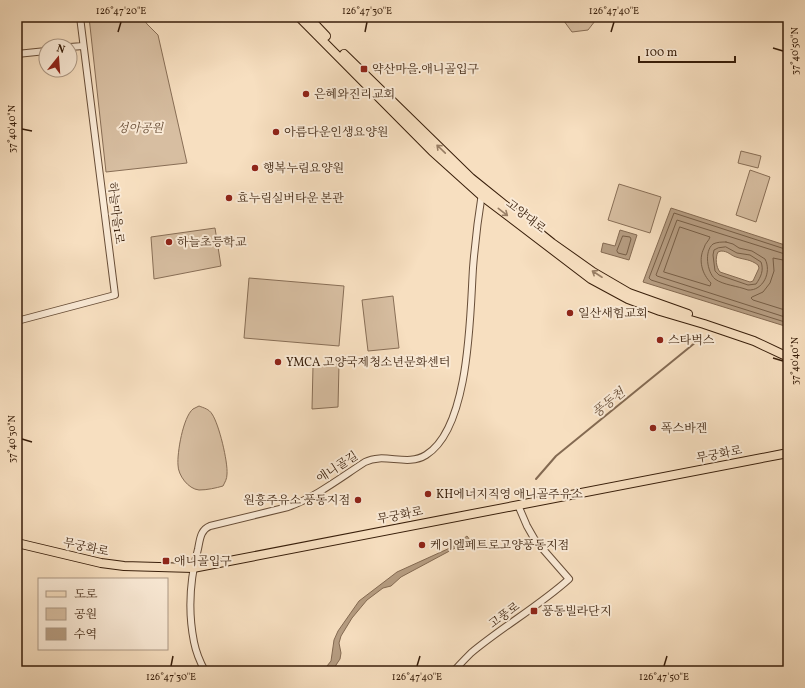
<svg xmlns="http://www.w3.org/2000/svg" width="805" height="688" viewBox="0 0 805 688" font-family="Vollkorn,'Noto Serif KR',serif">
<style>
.green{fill:#d7bea1;stroke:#886e56}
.water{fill:#b69d82;stroke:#846a52;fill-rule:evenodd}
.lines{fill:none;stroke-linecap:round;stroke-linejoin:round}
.shore{stroke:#775e46;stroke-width:1}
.stream{stroke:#846a52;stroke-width:2}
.minor-casing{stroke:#684e38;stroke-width:8}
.major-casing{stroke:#381e0a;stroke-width:10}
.minor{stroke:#faead6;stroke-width:6}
.major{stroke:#f7dfc0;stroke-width:8}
.oneway{stroke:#987e65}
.ticks{fill:none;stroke:#381e0a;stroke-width:1.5}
.poi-dot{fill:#8f2418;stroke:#faead6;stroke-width:1.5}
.labels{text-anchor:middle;stroke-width:4;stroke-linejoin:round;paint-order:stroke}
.poi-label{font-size:12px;fill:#381e0a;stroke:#faead6;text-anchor:start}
.park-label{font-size:12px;font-style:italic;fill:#684e37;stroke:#faead6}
.street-label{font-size:12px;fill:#381e0a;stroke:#faead6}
.water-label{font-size:13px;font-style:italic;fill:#644a34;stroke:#faead6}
.neatline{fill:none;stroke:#381e0a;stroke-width:1.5}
.ticks-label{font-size:10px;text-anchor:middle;fill:#381e0a}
</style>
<rect width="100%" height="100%" fill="#f7dfc0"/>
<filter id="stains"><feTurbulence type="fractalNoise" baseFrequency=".005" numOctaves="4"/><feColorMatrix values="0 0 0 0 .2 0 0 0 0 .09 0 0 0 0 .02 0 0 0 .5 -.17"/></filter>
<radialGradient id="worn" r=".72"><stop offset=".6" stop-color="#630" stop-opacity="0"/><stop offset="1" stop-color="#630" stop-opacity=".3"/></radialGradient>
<!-- green -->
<path class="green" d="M89,17H142L147,24L158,35L187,163L106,172Z
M561,17H595V21L588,30L572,32Z
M741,151L761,156L758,168L738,163Z
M750,170L770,177L756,222L736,215Z
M619,184L661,197L650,233L608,220Z
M215,228L221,266L154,279L151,237Z
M249,278L344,286L339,346L244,338Z
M393,296L399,348L368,351L362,300Z
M339,364L338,407L312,409L313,366Z
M199,406C204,408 209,409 212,414C219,424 228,462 227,474C227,479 225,482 223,486C216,488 207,490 199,490C188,489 178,475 178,465C177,453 183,417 193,409C195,408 197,407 199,406Z"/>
<!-- water -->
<path class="water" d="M671,208L788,246V327L643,282ZM721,251C728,251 730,255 736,257C745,260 750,259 758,265L759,268L753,281L750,282L720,272C716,267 715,258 718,252Z
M620,230L637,235L629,260L601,252L603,243L615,246Z
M467,536L470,540L401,577L391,586L383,588L367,600L352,618L341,636L339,643L341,653L340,659L332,671H323L331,661L334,640L338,631L359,601L397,572L452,547Z"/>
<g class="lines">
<!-- shore -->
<path class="shore" d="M680,227L710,237C709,241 705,243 704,248C698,260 702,274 711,283L710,286L664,272Z
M623,236L630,237L631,239L627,253L626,255L618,253L617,251Z
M726,242L733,244L739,248L752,251L765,259C772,272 763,291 748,290C738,286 723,285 715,279C707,272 704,251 713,244C717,242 722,242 726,242Z
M726,247L737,253L750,255L761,262C764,270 761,277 756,284L748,285L719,275L715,271L713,255L714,250L718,248Z
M788,250L674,213L649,278L651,280L788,323
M788,255L677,220L656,275L657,276L788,318
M788,261L773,258L774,271L770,283L763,292L752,297L751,298L753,300L788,311"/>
<!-- stream -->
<path class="stream" d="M536,479L556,456L696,342"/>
<defs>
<path id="minor" d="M70,47L83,46
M17,54L46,51
M17,321L115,295L80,17
M205,671C200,662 196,652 194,642C188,612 190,579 198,549C200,540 200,530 210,526L288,507C316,497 340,478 365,462C384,452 407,467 426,455C470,428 470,314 473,268C475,243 478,218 482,193
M454,671C459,665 465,659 471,653C502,627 539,606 569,579L535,540L527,526L518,505"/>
<path id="major" d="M299,17L432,151L482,196L591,279L628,299L660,311L704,324L754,341L788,357
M308,17L326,36
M344,54L471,178L552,243L593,272L629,293L688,314
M17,543L101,563L124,566L193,568L788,453"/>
</defs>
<!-- minor casing -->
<use href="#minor" class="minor-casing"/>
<!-- major casing -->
<use href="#major" class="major-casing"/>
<!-- minor -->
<use href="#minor" class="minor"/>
<!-- major -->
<use href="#major" class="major"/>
</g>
<!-- one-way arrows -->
<defs><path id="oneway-shaft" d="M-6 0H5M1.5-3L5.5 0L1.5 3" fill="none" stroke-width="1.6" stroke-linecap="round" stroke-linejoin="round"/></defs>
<g class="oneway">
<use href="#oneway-shaft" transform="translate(441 149) rotate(-136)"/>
<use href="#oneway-shaft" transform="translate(503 212) rotate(38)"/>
<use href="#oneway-shaft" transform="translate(597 274) rotate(-147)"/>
</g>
<!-- ticks -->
<path class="ticks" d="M118,32L121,22M365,32L367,22M611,32L614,22M773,48L783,51M22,129L32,131M773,358L783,361M22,439L32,442M171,666L173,656M417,666L420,656M664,666L667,656"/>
<!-- markers -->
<g class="poi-dot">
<rect x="360" y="65" width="8" height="8" rx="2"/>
<circle cx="306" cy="94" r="4"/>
<circle cx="276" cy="132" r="4"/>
<circle cx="255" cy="168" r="4"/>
<circle cx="229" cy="198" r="4"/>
<circle cx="169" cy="242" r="4"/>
<circle cx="570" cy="313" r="4"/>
<circle cx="660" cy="340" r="4"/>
<circle cx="278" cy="362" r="4"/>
<circle cx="653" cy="428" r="4"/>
<circle cx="428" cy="494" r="4"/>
<circle cx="358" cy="500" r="4"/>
<circle cx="422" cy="545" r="4"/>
<rect x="162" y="557" width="8" height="8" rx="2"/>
<rect x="530" y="607" width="8" height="8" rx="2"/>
</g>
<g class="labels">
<!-- poi labels -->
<g class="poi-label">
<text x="372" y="73">약산마을.애니골입구</text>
<text x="314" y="98">은혜와진리교회</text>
<text x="284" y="136">아름다운인생요양원</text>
<text x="263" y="172">행복누림요양원</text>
<text x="237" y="202">효누림실버타운 본관</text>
<text x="177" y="246">하늘초등학교</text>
<text x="578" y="317">일산새힘교회</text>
<text x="668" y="344">스타벅스</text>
<text x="286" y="366">YMCA 고양국제청소년문화센터</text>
<text x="661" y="432">폭스바겐</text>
<text x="436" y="498">KH에너지직영 애니골주유소</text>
<text x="350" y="504" text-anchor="end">원흥주유소 풍동지점</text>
<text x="430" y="549">케이엘페트로고양풍동지점</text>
<text x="174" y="565">애니골입구</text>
<text x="542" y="615">풍동빌라단지</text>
</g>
<!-- park labels -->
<g class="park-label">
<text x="140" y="132">성아공원</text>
</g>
<!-- street labels -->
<g class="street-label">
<text transform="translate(116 213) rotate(83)" y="4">하늘마을1로</text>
<text transform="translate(526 216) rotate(38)" y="4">고양대로</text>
<text transform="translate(719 454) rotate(-11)" y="4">무궁화로</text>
<text transform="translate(337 467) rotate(-33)" y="4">애니골길</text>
<text transform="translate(400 515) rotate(-11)" y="4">무궁화로</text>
<text transform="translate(86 547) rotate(12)" y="4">무궁화로</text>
<text transform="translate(504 615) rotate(-36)" y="4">고풍로</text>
</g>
<!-- water labels -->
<g class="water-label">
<text transform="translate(608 402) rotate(-39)" y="5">풍동천</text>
</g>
</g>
<!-- margin -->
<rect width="805" height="688" fill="none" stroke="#f7dfc0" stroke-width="44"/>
<!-- legend -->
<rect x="38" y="578" width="130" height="72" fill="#faead6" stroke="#ac9884"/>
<rect x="46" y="591" width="20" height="6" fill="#f7dfc0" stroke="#ac9884"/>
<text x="74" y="598" font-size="12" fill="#381e0a">도로</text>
<rect x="46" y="608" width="20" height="12" fill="#d7bea1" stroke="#ac9884"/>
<text x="74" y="618" font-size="12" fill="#381e0a">공원</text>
<rect x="46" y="628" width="20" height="12" fill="#b69d82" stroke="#ac9884"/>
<text x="74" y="638" font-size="12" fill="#381e0a">수역</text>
<!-- north arrow -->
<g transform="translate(58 58) rotate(17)"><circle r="19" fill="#faead6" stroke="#ac9884"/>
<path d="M0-3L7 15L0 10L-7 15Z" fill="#8f2418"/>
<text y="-6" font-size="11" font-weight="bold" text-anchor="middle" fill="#381e0a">N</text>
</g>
<!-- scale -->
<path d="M639 56v6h96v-6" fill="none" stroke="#381e0a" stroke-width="2"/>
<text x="645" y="56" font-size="12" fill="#381e0a" stroke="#faead6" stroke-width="3" paint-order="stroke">100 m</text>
<rect x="22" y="22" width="761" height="644" class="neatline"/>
<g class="ticks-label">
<text x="121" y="14">126°47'20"E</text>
<text x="367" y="14">126°47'30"E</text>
<text x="614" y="14">126°47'40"E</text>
<text transform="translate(794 51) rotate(-90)" y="4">37°40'50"N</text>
<text transform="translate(11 129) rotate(-90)" y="4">37°40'40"N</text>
<text transform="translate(794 361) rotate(-90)" y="4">37°40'40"N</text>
<text transform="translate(11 439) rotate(-90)" y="4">37°40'30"N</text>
<text x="171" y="680">126°47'30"E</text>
<text x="417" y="680">126°47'40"E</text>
<text x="664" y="680">126°47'50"E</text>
</g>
<rect width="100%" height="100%" filter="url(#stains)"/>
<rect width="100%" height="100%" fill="url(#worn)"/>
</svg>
